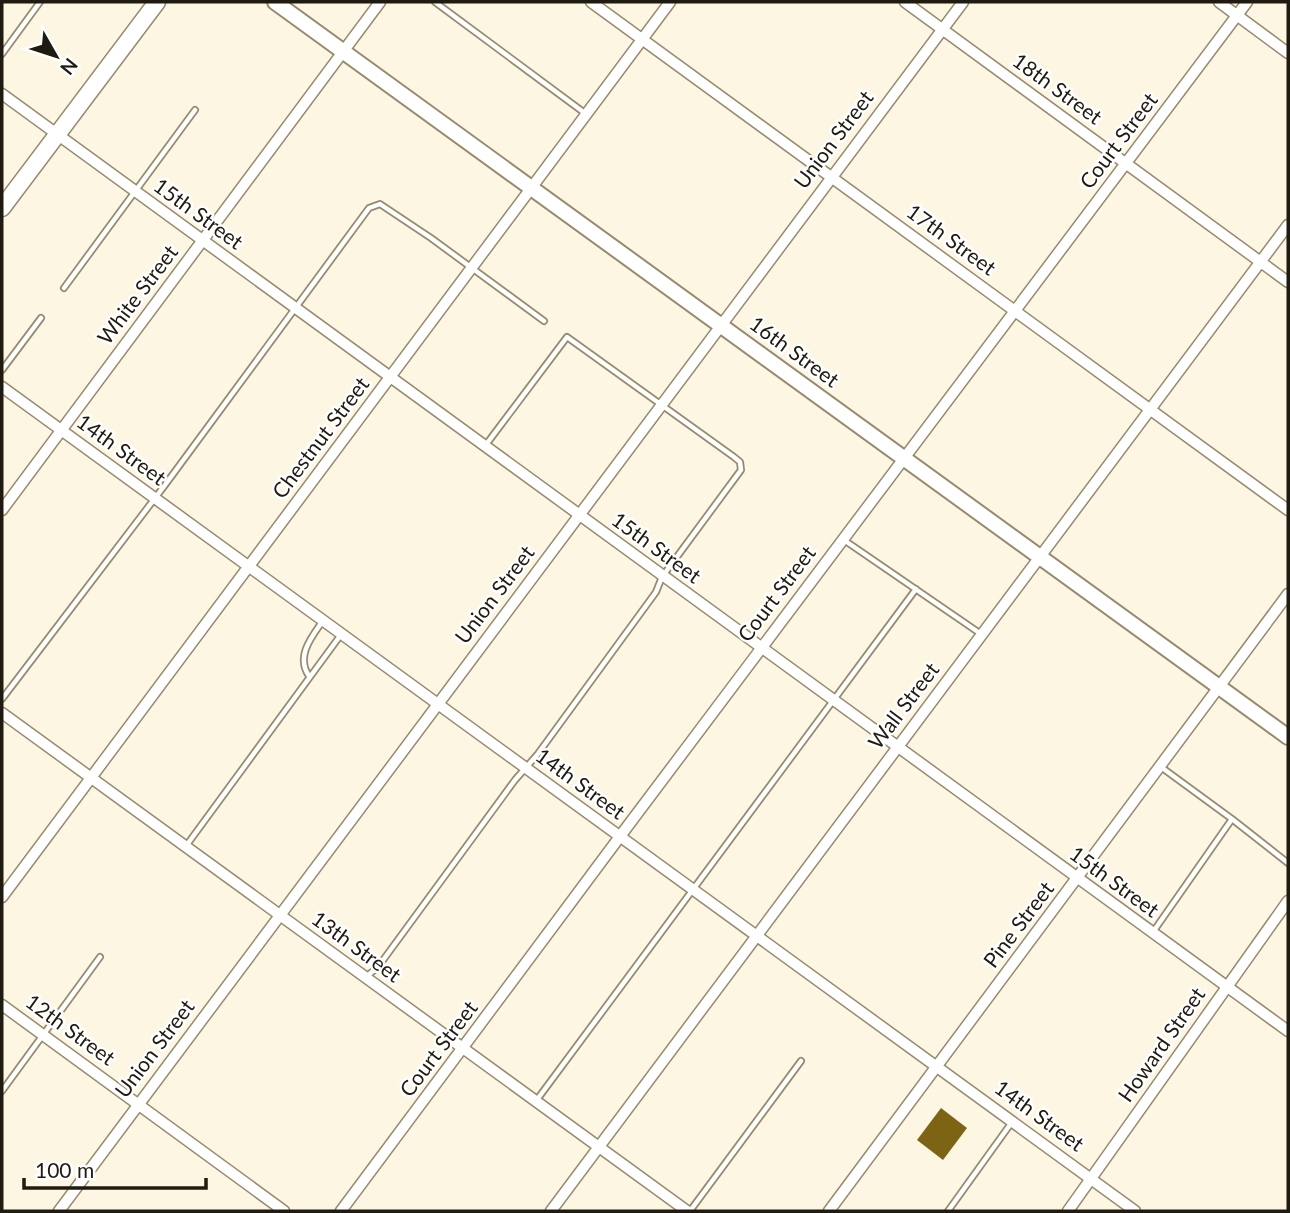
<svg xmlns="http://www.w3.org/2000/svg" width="1290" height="1213" viewBox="0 0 1290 1213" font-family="Lato,sans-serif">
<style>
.building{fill:#7d6414}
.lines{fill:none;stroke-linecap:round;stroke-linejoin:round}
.lane-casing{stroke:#968b6e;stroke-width:8}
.street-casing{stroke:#968b6e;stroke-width:13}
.secondary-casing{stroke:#968b6e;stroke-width:18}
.primary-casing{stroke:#968b6e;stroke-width:19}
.lane{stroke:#fff;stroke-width:4.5}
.street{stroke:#fff;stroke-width:10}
.secondary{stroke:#fff;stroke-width:14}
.primary{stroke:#fff;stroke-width:16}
.labels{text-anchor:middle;stroke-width:5;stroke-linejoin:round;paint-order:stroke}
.street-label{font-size:21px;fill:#201b10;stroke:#fff}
</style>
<rect width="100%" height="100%" fill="#fdf6e3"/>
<!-- building -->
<path class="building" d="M941,1108L967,1128L943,1160L917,1140Z"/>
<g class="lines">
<defs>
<path id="lane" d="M435,2L586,114
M2,54L40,2
M64,288L195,110
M2,370L41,318
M844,540L981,634
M309,676C296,657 310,639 322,622
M2,699L165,485L369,208L380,204L431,238L544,321
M1232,819L1288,863
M186,846L340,636
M1153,932L1232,819L1161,767
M367,976L378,967L515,780L537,755L656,592L662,577L741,470L740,462L734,457L567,337L485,446
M2,1091L100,957
M536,1101L916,589
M690,1211L801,1061
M948,1211L1012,1122"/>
<path id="street" d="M591,2L1288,510
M905,2L1288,282
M1219,2L1288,53
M2,94L1288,1031
M2,387L1135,1211
M2,510L380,2
M2,713L687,1211
M2,897L670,2
M2,1005L284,1211
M59,1211L963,2
M341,1211L630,823L1247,2
M551,1211L1288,225
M829,1211L1288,594
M1068,1211L1288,901"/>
<path id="secondary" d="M275,2L1288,737"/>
<path id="primary" d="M2,208L157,2"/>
</defs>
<!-- lane casing -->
<use href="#lane" class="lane-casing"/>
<!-- street casing -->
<use href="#street" class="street-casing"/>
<!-- secondary casing -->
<use href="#secondary" class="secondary-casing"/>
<!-- primary casing -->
<use href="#primary" class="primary-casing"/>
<!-- lane -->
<use href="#lane" class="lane"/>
<!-- street -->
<use href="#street" class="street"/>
<!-- secondary -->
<use href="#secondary" class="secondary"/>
<!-- primary -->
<use href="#primary" class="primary"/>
</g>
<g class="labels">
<!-- street labels -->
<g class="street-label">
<text transform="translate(1057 89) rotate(36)" y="7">18th Street</text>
<text transform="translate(834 140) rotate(-53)" y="7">Union Street</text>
<text transform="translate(1119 141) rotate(-53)" y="7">Court Street</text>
<text transform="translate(198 214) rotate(36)" y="7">15th Street</text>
<text transform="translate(951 240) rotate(36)" y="7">17th Street</text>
<text transform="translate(138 295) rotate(-53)" y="7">White Street</text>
<text transform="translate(794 352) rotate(36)" y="7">16th Street</text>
<text transform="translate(321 438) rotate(-53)" y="7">Chestnut Street</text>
<text transform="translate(121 450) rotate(36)" y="7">14th Street</text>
<text transform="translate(656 548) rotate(36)" y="7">15th Street</text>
<text transform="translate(777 594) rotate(-53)" y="7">Court Street</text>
<text transform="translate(495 595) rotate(-53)" y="7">Union Street</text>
<text transform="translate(904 706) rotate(-53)" y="7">Wall Street</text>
<text transform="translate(580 784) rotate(36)" y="7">14th Street</text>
<text transform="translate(1114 882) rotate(36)" y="7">15th Street</text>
<text transform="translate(1019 925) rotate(-53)" y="7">Pine Street</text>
<text transform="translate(356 947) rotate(36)" y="7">13th Street</text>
<text transform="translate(70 1030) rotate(36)" y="7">12th Street</text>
<text transform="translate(1162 1045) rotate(-55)" y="7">Howard Street</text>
<text transform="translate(155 1049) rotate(-53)" y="7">Union Street</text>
<text transform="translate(439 1049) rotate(-53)" y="7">Court Street</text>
<text transform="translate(1039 1116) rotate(36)" y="7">14th Street</text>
</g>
</g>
<!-- border -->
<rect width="1290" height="1213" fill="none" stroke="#201b10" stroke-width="7"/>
<!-- north arrow -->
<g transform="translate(56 56) rotate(129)" stroke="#ffffff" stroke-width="5" paint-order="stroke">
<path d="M0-5L12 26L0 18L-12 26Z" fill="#201b10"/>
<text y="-10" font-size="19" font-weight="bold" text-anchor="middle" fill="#201b10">N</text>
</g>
<!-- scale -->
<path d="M24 1178v10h182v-10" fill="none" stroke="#201b10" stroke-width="3.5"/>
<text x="35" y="1178" font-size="21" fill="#201b10" stroke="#ffffff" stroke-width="5" paint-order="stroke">100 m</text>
</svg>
